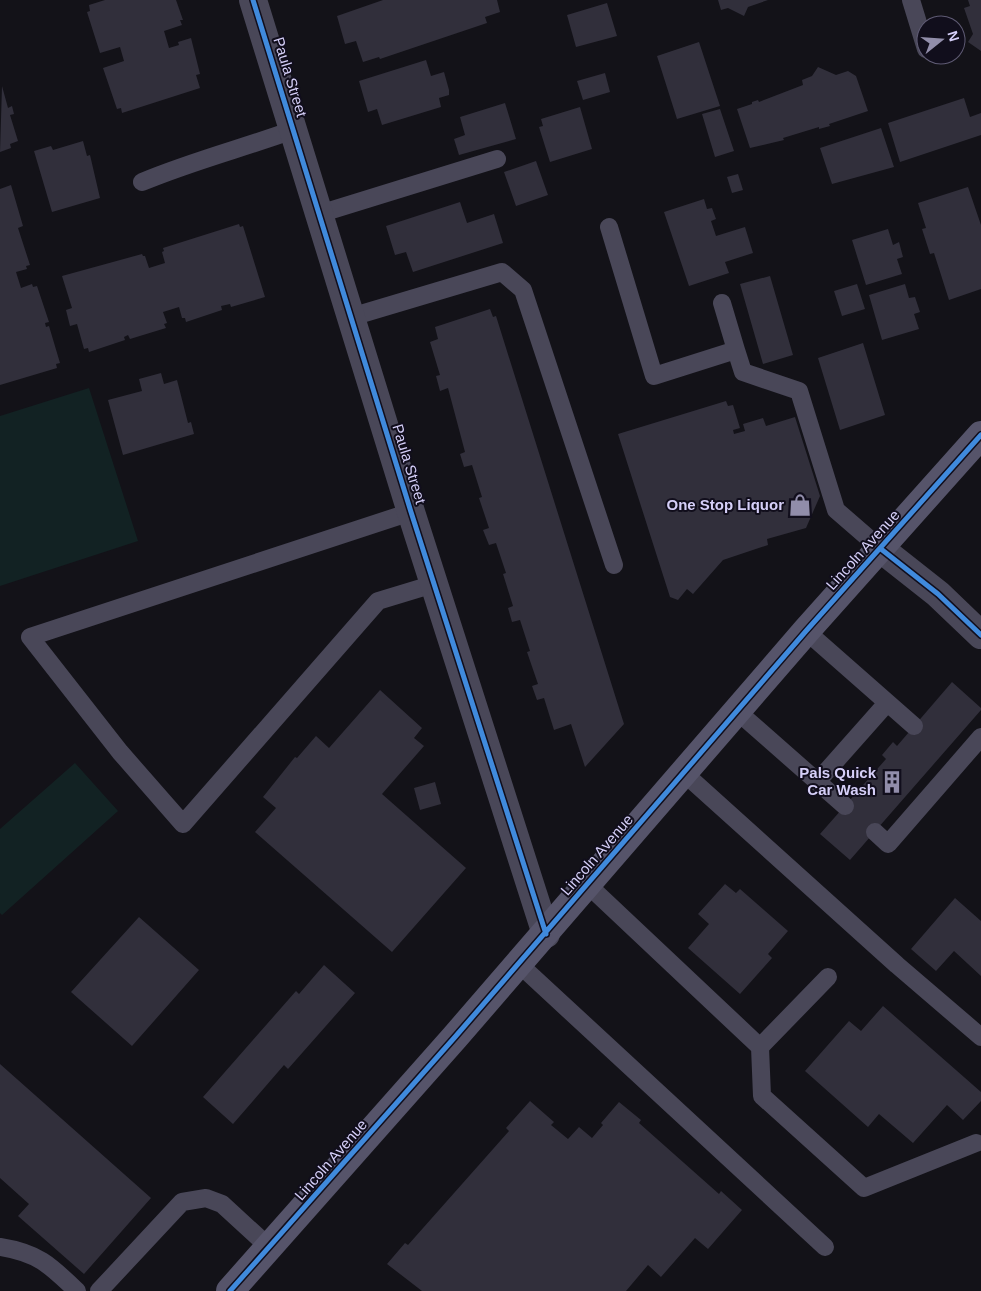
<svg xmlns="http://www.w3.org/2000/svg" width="981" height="1291" viewBox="0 0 981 1291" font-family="Arial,sans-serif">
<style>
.green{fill:#122223}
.building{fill:#312f3b}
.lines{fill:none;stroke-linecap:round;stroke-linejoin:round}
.lane{stroke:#494758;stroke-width:18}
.street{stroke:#494758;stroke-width:28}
.secondary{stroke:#56546a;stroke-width:28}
.cycleway-casing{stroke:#110e1c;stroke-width:8}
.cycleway{stroke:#408adc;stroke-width:5}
.labels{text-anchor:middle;stroke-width:4;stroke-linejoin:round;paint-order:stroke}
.street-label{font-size:15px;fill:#d5cff8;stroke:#110e1c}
.poi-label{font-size:15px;font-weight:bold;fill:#d5cff8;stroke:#110e1c;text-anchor:end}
</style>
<rect width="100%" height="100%" fill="#131218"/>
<!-- green -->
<path class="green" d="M89,388L138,541L0,586V416Z
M75,763L118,811L2,915L0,913V829Z"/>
<!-- building -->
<path class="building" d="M105,0H176L183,20H180L182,25L164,31L169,48L179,45L178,42L191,38L200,74L196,75L200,88L122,113L121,108L117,109L103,68L124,61L120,47L100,53L87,12L90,11L89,5Z
M383,0H497L500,12L485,17L487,23L380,59L379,57L363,62L356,41L345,44L337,16Z
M718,0H768L748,7L744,16L728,8L721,10Z
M968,0H981V51L968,42L973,34L964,8L970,6Z
M607,3L617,36L576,47L567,15Z
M699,42L720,106L677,119L657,56Z
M426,60L431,76L444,72L449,90V95L439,98L441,107L382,125L377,109L368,112L359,81Z
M818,67L836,75L848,71L856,76L868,111L829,124L830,126L819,129V127L783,138L784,140L750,148L737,109L752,104V102L758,100L759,102L803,85L802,80L812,76Z
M605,73L610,92L583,100L577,81Z
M2,86L8,108L12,106L14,114L10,115L18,141L10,144L11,148L0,152Z
M964,98L970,117L981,113V135L900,162L888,123Z
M505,103L516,139L459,155L454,139L465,135L460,117Z
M580,107L592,149L550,162L539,127L543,126L541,119Z
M720,109L734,151L715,157L702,114Z
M881,128L894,167L832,184L820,148Z
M83,141L87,156L90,155L100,198L52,212L34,151L51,146L53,150Z
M536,161L548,195L516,206L504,172Z
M738,174L743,190L732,193L727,177Z
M11,185L23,226L18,228L30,265L26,266L27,269L16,272L21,288L32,284L33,287L37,286L49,322L45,323L46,327L49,326L60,363L56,364L57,368L0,385V189Z
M968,187L981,225V289L949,300L934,253L930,254L922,229L926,228L918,203Z
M704,199L707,209L712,208L716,219L711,221L716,236L745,227L753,253L725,262L729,273L689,286L664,212Z
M460,202L467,223L494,214L503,243L413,272L406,252L395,255L386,226Z
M239,224L240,227L243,226L265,297L231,307L230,304L221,306L222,310L186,322L185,318H182L179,307L163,312L167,323L164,324L166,328L130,339L128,335L124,337L125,340L89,352L88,348L84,349L77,324L70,326L66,310L72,308L62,276L142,254L143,256H145L149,268L165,263L162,252L164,251L163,248Z
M888,229L893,245L899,242L903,257L897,259L902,274L866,285L852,240Z
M770,276L793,355L763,364L740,284Z
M857,284L865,309L842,316L834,291Z
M905,284L909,298L915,297L920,312L914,314L919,329L882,340L869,295Z
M490,309L493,317L496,316L624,724L585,767L571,724L554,730L544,698L537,700L532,686L538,684L527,652L530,651L520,620L512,622L508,608L513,606L503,574L506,573L496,543L489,545L483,530L489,528L479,498L482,497L472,465L464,467L460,454L465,452L448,388L440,391L436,376L440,375L430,342L438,339L435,327Z
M863,343L885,415L840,430L818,358Z
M161,373L164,384L177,380L188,423L191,422L194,434L123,455L108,400L142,391L139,379Z
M726,401L728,406L733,405L740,428L733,430L734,434L745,431L743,424L763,418L766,426L795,417L820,496L806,528L767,539L768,545L723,560L693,594L687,589L678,600L670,597L618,434Z
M952,682L981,708V710L850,860L820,834L886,759L882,755L893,742L897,746Z
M380,690L422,728L414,738L424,746L382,794L466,868L392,952L255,832L276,808L263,797L295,757L297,758L316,736L329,748Z
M435,782L441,804L420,810L414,788Z
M725,884L736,893L740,889L788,931L768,954L772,958L740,994L688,948L709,924L698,914Z
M955,898L981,921V976L954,951L936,971L911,949Z
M139,917L199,970L132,1046L71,992Z
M324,965L355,993L288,1069L284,1065L233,1124L203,1097L296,991L299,994Z
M883,1006L981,1092V1101L963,1120L947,1105L913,1143L879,1114L868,1127L805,1071L849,1021L861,1031Z
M0,1064L151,1198L84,1274L18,1216L29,1204L0,1178Z
M530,1101L554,1122L551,1125L568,1139L579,1127L592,1138L603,1125L601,1123L619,1102L641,1120L639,1123L719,1194L721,1191L742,1210L708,1249L695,1238L661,1277L648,1265L626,1291H422L387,1264L405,1243L408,1245L509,1131L506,1128Z"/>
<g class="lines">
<!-- lane -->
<path class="lane" d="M911,0L926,49
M142,182C192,161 243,148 293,130
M319,214L497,159
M609,227L654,376L736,350L743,372L799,391L836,510L881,549
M722,303L736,350
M351,317L502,272L523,290L614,565
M411,512L30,637L120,752L183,824L378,601L434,584
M806,631L914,726
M738,712L845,806
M685,774L897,965L981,1037
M817,782L887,703
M875,832L888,844L981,737
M588,885L760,1047L762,1096L864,1188L976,1143
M519,964L825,1247
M760,1047L828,977
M0,1247C38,1253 50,1265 77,1291
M99,1291L182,1202L206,1198L222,1204L270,1248"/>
<!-- street -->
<path class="street" d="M253,0L411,512L546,934
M881,549L938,594L981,635"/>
<!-- secondary -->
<path class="secondary" d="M230,1291L455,1037L806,631L981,435"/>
<defs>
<path id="cycleway" d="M253,0L411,512L546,934
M881,549L938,594L981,635
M230,1291L455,1037L806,631L981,435"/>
</defs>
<!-- cycleway casing -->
<use href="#cycleway" class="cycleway-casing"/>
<!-- cycleway -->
<use href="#cycleway" class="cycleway"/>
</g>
<!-- icons -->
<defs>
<symbol id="shop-bare" viewBox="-9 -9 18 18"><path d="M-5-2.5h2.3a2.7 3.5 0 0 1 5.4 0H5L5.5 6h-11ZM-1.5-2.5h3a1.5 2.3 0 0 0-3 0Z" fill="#918daa" stroke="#110e1c" stroke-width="2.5" paint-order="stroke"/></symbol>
<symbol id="building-bare" viewBox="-9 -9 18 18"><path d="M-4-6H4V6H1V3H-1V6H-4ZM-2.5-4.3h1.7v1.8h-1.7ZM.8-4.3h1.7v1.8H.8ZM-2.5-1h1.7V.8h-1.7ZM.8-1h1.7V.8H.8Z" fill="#918daa" stroke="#110e1c" stroke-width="2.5" paint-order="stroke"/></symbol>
</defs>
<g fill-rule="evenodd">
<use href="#shop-bare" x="784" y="489" width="32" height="32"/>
<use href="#building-bare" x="876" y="766" width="32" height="32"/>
</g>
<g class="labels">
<!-- street labels -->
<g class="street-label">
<text transform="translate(290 77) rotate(73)" y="5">Paula Street</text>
<text transform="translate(409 464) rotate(73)" y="5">Paula Street</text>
<text transform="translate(863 550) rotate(-48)" y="5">Lincoln Avenue</text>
<text transform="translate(597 855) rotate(-49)" y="5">Lincoln Avenue</text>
<text transform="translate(331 1160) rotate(-49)" y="5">Lincoln Avenue</text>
</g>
<!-- poi labels -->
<g class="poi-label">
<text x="784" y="510">One Stop Liquor</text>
<text x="876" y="778">Pals Quick<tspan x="876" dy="17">Car Wash</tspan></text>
</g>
</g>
<!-- north arrow -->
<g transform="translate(941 40) rotate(73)"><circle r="24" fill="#110e1c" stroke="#5f5b74"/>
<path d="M0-4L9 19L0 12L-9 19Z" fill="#918daa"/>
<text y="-8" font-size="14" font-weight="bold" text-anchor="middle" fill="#d5cff8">N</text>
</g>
</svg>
